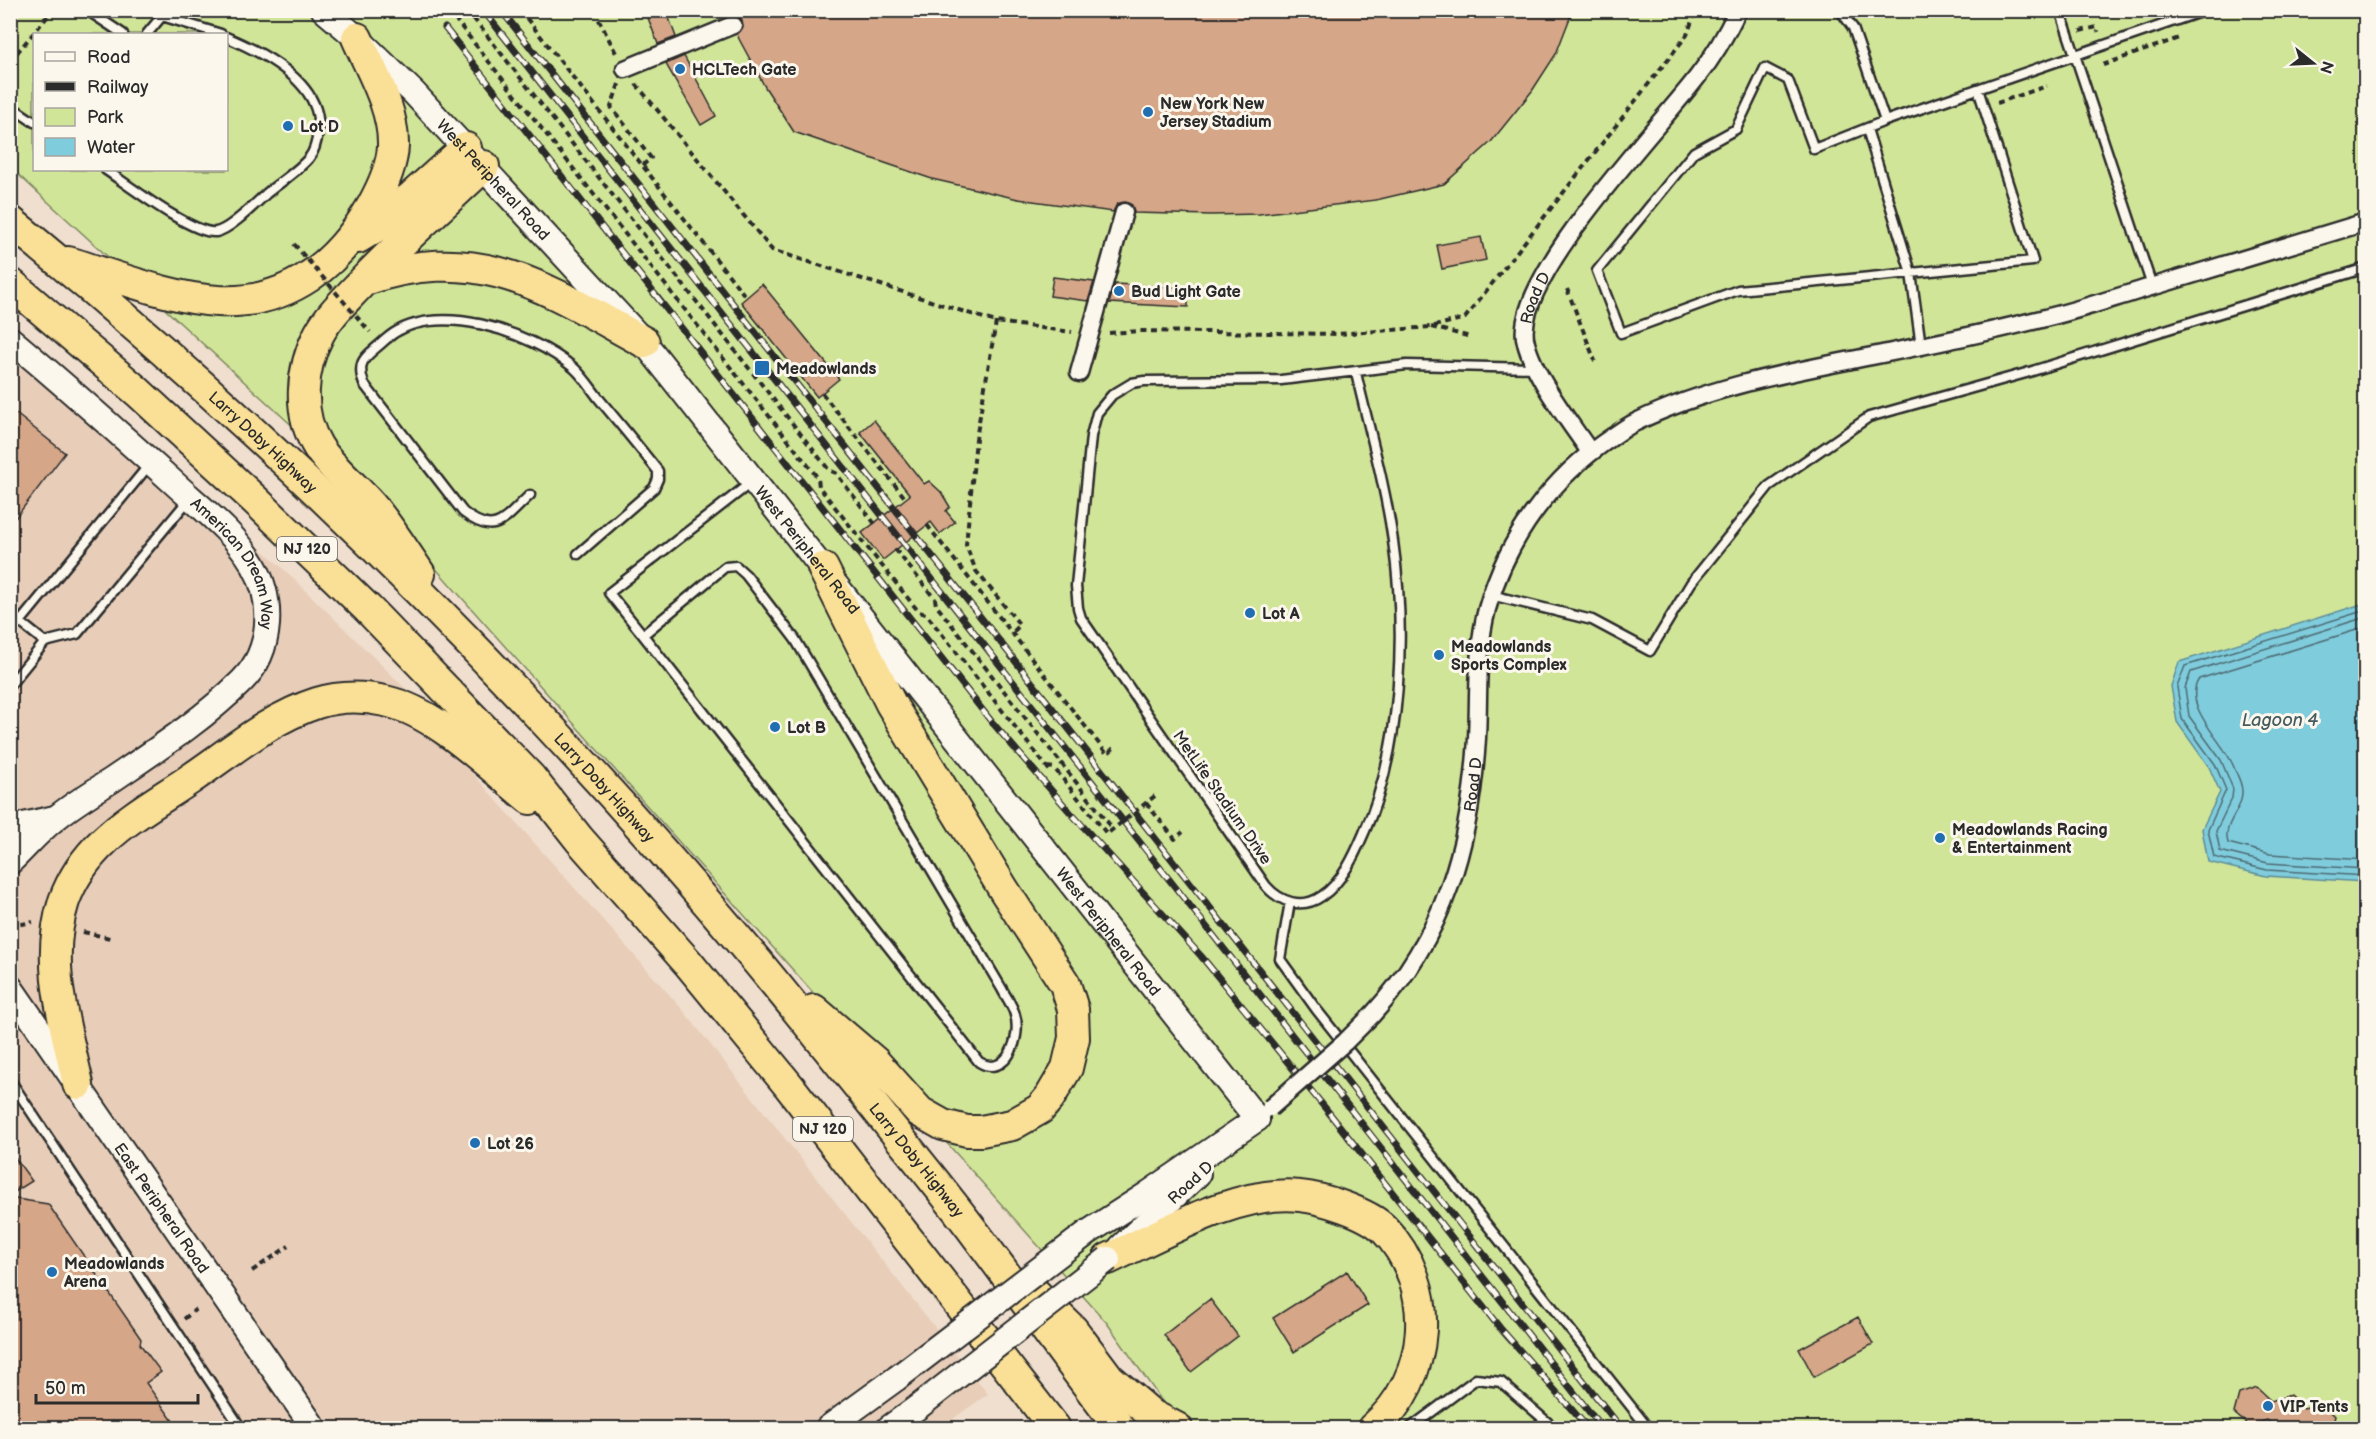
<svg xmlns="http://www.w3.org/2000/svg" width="2376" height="1439" viewBox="0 0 2376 1439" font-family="'Balsamiq Sans',sans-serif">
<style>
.built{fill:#e8ceb9}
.green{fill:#d1e599;stroke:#7e8862;stroke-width:1.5;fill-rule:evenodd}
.water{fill:#7fccdd;stroke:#5d8c96;stroke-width:1.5}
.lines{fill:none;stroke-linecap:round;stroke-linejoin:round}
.shore{stroke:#4d6b72;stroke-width:1.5}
.building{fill:#d5a687;stroke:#2b2b2b;stroke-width:1.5}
.lane-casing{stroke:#2b2b2b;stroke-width:13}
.street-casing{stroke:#2b2b2b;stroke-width:21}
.secondary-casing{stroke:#2b2b2b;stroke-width:28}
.highway-casing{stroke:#2b2b2b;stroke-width:34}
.path{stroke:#2b2b2b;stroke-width:4;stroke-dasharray:6 4.5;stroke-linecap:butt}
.lane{stroke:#fbf7ec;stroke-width:8}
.street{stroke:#fbf7ec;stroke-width:16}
.secondary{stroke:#fbf7ec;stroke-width:24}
.highway{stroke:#fadf96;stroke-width:30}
.rail-casing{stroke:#2b2b2b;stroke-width:7}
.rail{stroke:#fbf7ec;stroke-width:4.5;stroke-dasharray:14;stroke-linecap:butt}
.street-bridge-casing{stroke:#2b2b2b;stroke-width:21;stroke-linecap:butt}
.secondary-bridge-casing{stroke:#2b2b2b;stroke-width:28;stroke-linecap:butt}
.path-bridge{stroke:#2b2b2b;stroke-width:4;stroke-dasharray:6 4.5;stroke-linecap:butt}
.street-bridge{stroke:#fbf7ec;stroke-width:16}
.secondary-bridge{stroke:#fbf7ec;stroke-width:24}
.poi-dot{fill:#1f6fb2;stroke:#fbf7ec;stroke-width:2}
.labels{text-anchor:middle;stroke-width:6;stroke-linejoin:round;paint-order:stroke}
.shield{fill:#fbf7ec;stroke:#696865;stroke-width:1.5}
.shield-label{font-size:15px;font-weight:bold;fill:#2b2b2b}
.poi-label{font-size:16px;font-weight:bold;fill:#2b2b2b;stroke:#fbf7ec;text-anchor:start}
.street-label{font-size:16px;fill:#2b2b2b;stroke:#fbf7ec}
.water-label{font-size:18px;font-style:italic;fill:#445b60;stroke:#fbf7ec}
</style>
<rect width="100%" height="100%" fill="#f0dfce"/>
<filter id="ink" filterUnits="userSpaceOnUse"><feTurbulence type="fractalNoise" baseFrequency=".0167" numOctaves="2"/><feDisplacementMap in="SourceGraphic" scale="12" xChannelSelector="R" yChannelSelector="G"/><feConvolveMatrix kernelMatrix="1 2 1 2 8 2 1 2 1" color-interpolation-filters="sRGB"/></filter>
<g filter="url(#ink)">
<!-- built -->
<path class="built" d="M10,323L176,470L291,576L416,699L466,766L683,1010L988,1394L940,1428H11Z"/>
<!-- green -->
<path class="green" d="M10,11H2365V1428H1181L1107,1323L382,508L11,168ZM34,34H226V170H34Z"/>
<!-- water -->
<path class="water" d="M2365,603V882L2266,876L2208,862L2202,829L2220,792L2209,767L2177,722L2171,686L2179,662Z"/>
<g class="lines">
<!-- shore -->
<path class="shore" d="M2366,610L2185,666L2177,687L2182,719L2215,764L2226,790L2208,830L2214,857L2267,870L2366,876
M2366,617L2191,672L2185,688L2189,716L2221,760L2233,789L2232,798L2216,831L2220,851L2268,863L2366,869
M2366,627L2199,679C2181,705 2223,741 2233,765C2236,773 2242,782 2242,791C2243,811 2222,823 2228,843L2270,854L2366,860"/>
</g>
<!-- building -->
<path class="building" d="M645,10H666L676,37L658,44Z
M728,10H1573L1556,54L1532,91L1491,142L1444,184L1376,200L1259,214L1211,215L1134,213L1132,205L1126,202L1117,204L1113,212L1018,199L932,179L794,132L765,87L739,39L737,34L743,27L742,21L739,16L730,15Z
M684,56L716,116L701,125L666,64Z
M1481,237L1486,260L1442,269L1437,245Z
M1053,277L1094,282L1088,301L1050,296Z
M762,284L839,379L817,397L741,302Z
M1115,284L1188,288V307L1109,303Z
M10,409L65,453L10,525Z
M874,420L924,484L929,481L941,492L950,507L946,511L955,522L940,534L931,522L883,560L862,533L910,495L860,432Z
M10,1151L32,1181L10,1195Z
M10,1198L48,1204L141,1339L140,1344L161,1372L146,1383L178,1428H10Z
M1347,1271L1368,1305L1294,1352L1273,1318Z
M1210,1299L1238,1336L1191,1372L1164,1335Z
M1858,1317L1873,1344L1814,1377L1799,1349Z
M2257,1388L2271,1401L2290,1395L2304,1408L2322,1403L2335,1416L2332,1428H2276L2267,1420L2249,1426L2234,1413L2239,1394Z"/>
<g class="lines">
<defs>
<path id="lane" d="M87,10L123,34
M1840,10L1853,28L1885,121L2206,10
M2060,10L2152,286
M162,16L221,34
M147,34L162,16L164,10
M10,106L34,122
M1885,121L1814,149L1788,80L1765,68L1736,129L1694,152L1597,271L1621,333L1738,290L2033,261L1978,89
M1867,129L1911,273L1921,346
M106,170C127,184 193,235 216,232C230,230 256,203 267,193C280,182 298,171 309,158C314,152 317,140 318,132C324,84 264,53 226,37
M1356,373C1369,429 1385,484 1393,541C1406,631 1402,750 1364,833C1355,854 1342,883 1322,896C1302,910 1280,902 1266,886L1081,618L1078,608L1076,586L1091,436L1097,413L1112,395L1132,383L1144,381L1281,380L1407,365L1537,368
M530,495C504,519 496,538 463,512L364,384C355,359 368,356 385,340C432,297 531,332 574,368C584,377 592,390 600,400C620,424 639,447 658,471V479L654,488L578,554
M1491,595L1592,620L1650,651L1691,583L1769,486L1869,417L2026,373L2366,268
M10,614L45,642
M20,622L149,465
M643,635L725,567L736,566L746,575L795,639L1002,989C1006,997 1013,1006 1015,1015C1022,1036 1007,1079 979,1062L643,635L609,593L753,481
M10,685L45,642L77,634L190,498
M1290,902L1280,959L1316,1009L1648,1428
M10,1080L241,1428
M1410,1428L1476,1379L1501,1382L1554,1428"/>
<g id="street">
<path d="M625,69L733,25"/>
<path d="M1079,373L1124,212"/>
<path id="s1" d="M1590,452C1570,422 1531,373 1525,338C1516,275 1658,129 1698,76C1714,56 1727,33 1738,10"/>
<path id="s2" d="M1372,1015C1445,936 1471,843 1477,738C1479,696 1476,650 1487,609C1507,538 1551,478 1612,437C1620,432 1627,426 1636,422C1710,386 1792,372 1872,356C1928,345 1985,333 2041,319C2080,310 2119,296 2158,285C2227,264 2296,243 2366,222"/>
</g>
<g id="secondary">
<path id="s3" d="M324,10L357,38L414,93L644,342L1257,1119"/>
<path id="s4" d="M10,339C66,386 120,434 174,483C200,507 234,532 253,564C274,600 273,650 242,681C204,719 156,750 112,780C93,792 73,804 56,818C39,831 25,848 10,862"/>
<path d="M10,828L55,818"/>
<path id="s5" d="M10,987L314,1428"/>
<path d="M1087,1233L1149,1193L1257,1119"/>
<path d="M1121,1247L1198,1174"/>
<path d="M828,1428L897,1378"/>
<path d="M889,1428L918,1407"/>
</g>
<g id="highway">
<path id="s6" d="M10,221C281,442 530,691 755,959C790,1001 824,1044 859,1087C898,1137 939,1185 977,1236C1025,1300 1071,1365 1120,1428"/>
<path d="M358,238L381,224L466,148"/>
<path d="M68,262C113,275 172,299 218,301C289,305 338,264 372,206C382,188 392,167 393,146C394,109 372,72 357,38"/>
<path d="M365,280C481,241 545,288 644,342"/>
<path d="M10,283L138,392L254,499L368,609L531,778L579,839L689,964L789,1086L1055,1428"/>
<path d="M420,574C406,553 392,531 376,511C358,488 334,472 318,447C297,413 301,369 319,334C330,313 349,297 365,279C403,240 444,204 484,166"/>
<path d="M814,1010L875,1062L920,1112L943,1125L967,1131H981L1012,1125L1040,1109L1050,1097L1067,1068L1074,1038L1073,1009L1065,984L1004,890L891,704L823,568"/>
<path d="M78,1084C65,1023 44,963 64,901C72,879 87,857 104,841C129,817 161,799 189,780C229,753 270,718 317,703C340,696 362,696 385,701C437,712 489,766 530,799"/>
<path d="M1108,1259C1163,1234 1239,1189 1300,1196C1323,1198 1368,1213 1384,1229C1438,1285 1432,1379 1373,1428"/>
<path d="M1035,1293L1073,1330L1109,1378L1152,1415L1177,1428"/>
</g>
</defs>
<!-- lane casing -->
<use href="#lane" class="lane-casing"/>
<!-- street casing -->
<use href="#street" class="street-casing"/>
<!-- secondary casing -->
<use href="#secondary" class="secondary-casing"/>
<!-- highway casing -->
<use href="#highway" class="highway-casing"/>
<!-- path -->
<path class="path" d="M448,10L818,478L819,487L919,612L926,614L1050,771
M467,10L829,470L836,473L875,524
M520,10L746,297
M594,10L617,55
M2080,31L2097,27L2098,32
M10,61L53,10
M2103,65L2179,38
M619,84L611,107L651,158L643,165
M636,84L772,250L996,322L1072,332
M1997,103L2047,86
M1567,289L1595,361
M996,322L976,439L966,545L976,571L1020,625L1012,633
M1431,327L1471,337
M1109,333L1140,331L1338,334L1431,327L1465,318L1687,35L1696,10
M822,393L906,499
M927,525L1107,754L1116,746
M895,549L935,599L936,605L1061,763
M1061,763L1113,829
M1047,767L1054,768L1107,834L1156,795
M1146,803L1175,839L1183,832
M10,926L33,922
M83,932L110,938
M252,1271L289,1246
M184,1319L196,1309"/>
<!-- lane -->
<use href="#lane" class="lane"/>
<!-- street -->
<use href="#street" class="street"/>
<!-- secondary -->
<use href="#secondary" class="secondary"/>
<!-- highway -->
<use href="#highway" class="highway"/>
<defs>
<path id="rail" d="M483,10L1602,1428
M501,10L1621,1428
M445,28L991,721L1070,812L1201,956L1330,1114L1500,1328L1588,1428"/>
</defs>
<!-- rail casing -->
<use href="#rail" class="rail-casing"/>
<!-- rail -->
<use href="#rail" class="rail"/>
<defs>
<path id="street-bridge" d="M1270,1108L1345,1042L1372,1015"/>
<path id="secondary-bridge" d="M897,1378L1087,1233
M918,1407L1108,1259"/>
</defs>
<!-- street-bridge casing -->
<use href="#street-bridge" class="street-bridge-casing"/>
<!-- secondary-bridge casing -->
<use href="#secondary-bridge" class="secondary-bridge-casing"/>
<!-- path-bridge -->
<path class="path-bridge" d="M294,244L370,332"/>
<!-- street-bridge -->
<use href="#street-bridge" class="street-bridge"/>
<!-- secondary-bridge -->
<use href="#secondary-bridge" class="secondary-bridge"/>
</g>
</g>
<!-- markers -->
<g class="poi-dot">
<circle cx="680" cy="69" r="6"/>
<circle cx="1148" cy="112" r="6"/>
<circle cx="288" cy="126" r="6"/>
<circle cx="1119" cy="291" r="6"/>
<rect x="754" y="360" width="16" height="16" rx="3"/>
<circle cx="1250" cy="613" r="6"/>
<circle cx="1439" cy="655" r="6"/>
<circle cx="775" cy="727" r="6"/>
<circle cx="1940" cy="838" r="6"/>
<circle cx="475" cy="1143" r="6"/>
<circle cx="52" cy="1272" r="6"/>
<circle cx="2268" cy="1406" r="6"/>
</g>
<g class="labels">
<!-- shield labels -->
<g class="shield">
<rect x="277" y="537" width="60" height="24" rx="4.5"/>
<rect x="793" y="1117" width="60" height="24" rx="4.5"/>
</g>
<g class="shield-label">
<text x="307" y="554">NJ 120</text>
<text x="823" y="1134">NJ 120</text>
</g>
<!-- poi labels -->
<g class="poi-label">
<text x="692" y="75">HCLTech Gate</text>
<text x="1160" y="109">New York New<tspan x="1160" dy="18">Jersey Stadium</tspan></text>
<text x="300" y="132">Lot D</text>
<text x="1131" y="297">Bud Light Gate</text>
<text x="776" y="374">Meadowlands</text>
<text x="1262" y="619">Lot A</text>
<text x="1451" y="652">Meadowlands<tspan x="1451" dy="18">Sports Complex</tspan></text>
<text x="787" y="733">Lot B</text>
<text x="1952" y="835">Meadowlands Racing<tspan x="1952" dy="18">&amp; Entertainment</tspan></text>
<text x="487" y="1149">Lot 26</text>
<text x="64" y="1269">Meadowlands<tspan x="64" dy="18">Arena</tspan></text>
<text x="2280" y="1412">VIP Tents</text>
</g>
<!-- street labels -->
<g class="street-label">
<text dy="6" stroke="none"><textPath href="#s3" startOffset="240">West Peripheral Road</textPath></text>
<text dy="6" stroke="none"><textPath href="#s1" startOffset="174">Road D</textPath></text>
<text dy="6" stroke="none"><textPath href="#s6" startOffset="336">Larry Doby Highway</textPath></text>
<text dy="6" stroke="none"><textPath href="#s3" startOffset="726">West Peripheral Road</textPath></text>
<text dy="6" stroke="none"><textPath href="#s4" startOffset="322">American Dream Way</textPath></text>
<text dy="6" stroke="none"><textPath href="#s2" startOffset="256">Road D</textPath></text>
<text dy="6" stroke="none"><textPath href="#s6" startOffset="822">Larry Doby Highway</textPath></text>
<text transform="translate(1223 797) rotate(55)" y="6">MetLife Stadium Drive</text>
<text dy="6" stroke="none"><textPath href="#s3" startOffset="1212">West Peripheral Road</textPath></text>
<text dy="6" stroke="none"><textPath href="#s6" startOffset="1308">Larry Doby Highway</textPath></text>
<text transform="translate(1190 1182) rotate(-43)" y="6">Road D</text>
<text dy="6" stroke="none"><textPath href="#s5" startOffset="268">East Peripheral Road</textPath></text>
</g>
<!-- water labels -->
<g class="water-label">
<text x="2280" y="726">Lagoon 4</text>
</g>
</g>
<!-- margin -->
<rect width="2376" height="1439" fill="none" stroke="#fbf7ec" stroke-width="36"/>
<rect x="18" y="18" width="2340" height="1403" fill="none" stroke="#2b2b2b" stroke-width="2" filter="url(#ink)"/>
<!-- legend -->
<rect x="33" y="33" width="195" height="138" fill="#fbf7ec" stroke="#a8a59f" stroke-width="1.5"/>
<rect x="45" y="52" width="30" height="9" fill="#fbf7ec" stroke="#a8a59f" stroke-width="1.5"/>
<text x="87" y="63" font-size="18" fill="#2b2b2b">Road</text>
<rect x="45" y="82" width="30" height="9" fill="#2b2b2b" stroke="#a8a59f" stroke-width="1.5"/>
<text x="87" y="93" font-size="18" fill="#2b2b2b">Railway</text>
<rect x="45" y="108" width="30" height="18" fill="#d1e599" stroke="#a8a59f" stroke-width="1.5"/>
<text x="87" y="123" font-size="18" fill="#2b2b2b">Park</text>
<rect x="45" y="138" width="30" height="18" fill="#7fccdd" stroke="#a8a59f" stroke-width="1.5"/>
<text x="87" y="153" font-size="18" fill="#2b2b2b">Water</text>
<!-- north arrow -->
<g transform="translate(2313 63) rotate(108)" stroke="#fbf7ec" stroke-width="4.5" paint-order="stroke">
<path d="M0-4.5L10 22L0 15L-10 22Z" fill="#2b2b2b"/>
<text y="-9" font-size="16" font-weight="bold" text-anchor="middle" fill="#2b2b2b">N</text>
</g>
<!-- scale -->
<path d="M36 1394v9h162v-9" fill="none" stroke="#2b2b2b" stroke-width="3"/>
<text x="45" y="1394" font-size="18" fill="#2b2b2b" stroke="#fbf7ec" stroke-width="4.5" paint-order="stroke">50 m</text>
</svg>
